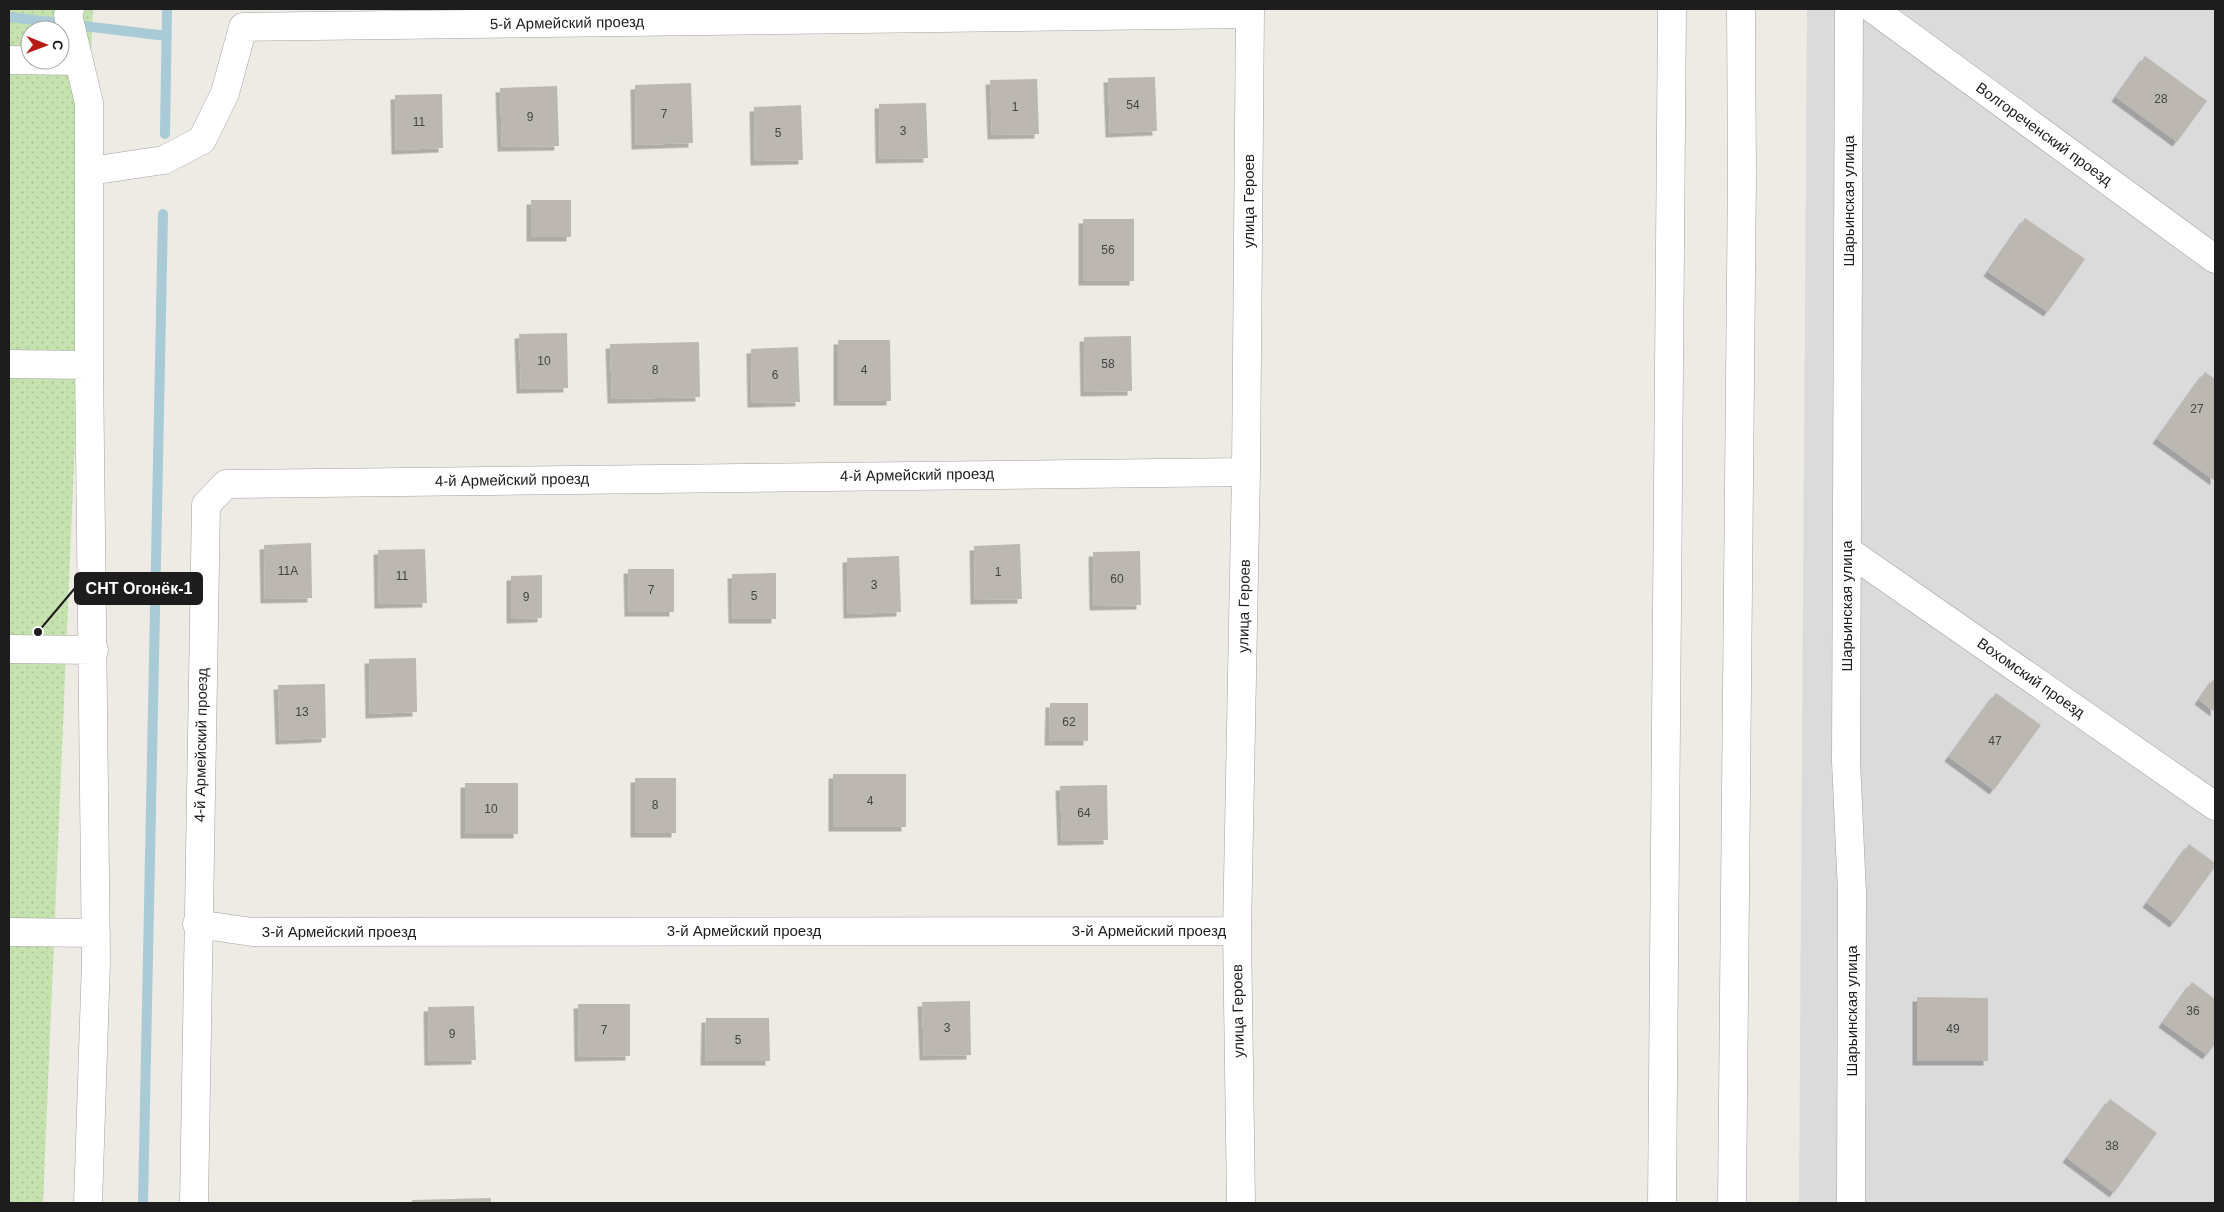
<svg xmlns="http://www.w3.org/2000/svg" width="2224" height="1212" viewBox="0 0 2224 1212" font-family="Helvetica,sans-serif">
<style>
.residential{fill:#dbdbdb}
.grass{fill:url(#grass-dots);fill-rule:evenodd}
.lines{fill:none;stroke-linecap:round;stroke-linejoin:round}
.stream{stroke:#a9cad7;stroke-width:10}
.building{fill:#bdb7b2;filter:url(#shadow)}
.minor-casing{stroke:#a1a1a1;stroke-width:29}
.minor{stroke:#fff;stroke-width:28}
.labels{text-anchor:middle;stroke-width:5;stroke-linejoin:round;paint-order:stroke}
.number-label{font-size:12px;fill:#454442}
.street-label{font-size:15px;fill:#1d1d1d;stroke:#fff}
.leader{fill:none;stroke:#1d1d1d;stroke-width:2}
.callout-dot{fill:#1d1d1d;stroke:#fff;stroke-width:2}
.callout{fill:#1d1d1d;stroke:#1d1d1d;stroke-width:2}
.callout-label{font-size:16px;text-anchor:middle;font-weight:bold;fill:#fff}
</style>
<defs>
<pattern id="grass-dots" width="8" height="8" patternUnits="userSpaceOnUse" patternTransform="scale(1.25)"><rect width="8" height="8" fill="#c6e3af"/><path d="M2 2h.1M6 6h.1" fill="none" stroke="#aac296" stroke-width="1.8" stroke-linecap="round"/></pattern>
<filter id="shadow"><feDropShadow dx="-4.5" dy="4.5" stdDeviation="0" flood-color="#0004"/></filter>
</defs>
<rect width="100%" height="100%" fill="#edebe4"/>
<!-- residential -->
<path class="residential" d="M1807,9H2215V1203H1799Z"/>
<!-- grass -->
<path class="grass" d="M9,9H93L43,1203H9ZM30,30H60V60H30Z"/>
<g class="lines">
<!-- stream -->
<path class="stream" d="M9,17L167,36
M165,134L167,9
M143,1203L163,214"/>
</g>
<!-- building -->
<path class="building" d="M2145,56L2207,101L2177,142L2116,97Z
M1155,77L1157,131L1110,133L1108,78Z
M1037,79L1039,134L992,135L990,80Z
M691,83L693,143L636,145L635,85Z
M557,86L559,146L502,147L500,88Z
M442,94L443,148L396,150L395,95Z
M926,103L928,158L880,159L879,104Z
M801,105L803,160L755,161L754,107Z
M531,200H571V237H531Z
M2025,218L2085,259L2048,312L1988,272Z
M1083,219H1134V281H1083Z
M567,333L568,388L521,389L519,334Z
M1131,336L1132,391L1085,392L1084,337Z
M838,340H890L891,401H838Z
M699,342L700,397L612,399L610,344Z
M798,347L800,402L752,403L751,349Z
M2205,372L2215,379V481L2157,439Z
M311,543L312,598L265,599L264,545Z
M1020,544L1022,599L975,600L974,546Z
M425,549L427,603L379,604L378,550Z
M1140,551L1141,605L1094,606L1093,552Z
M899,556L901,612L848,614L847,558Z
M628,569H674V612H629Z
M776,573V619H733L732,574Z
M542,575V618L511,619V576Z
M416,658L417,712L370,714L369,659Z
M2215,677V712L2199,700Z
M325,684L326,738L280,740L278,685Z
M1996,693L2041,725L1994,790L1949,757Z
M1050,703H1088V741H1049Z
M833,774H906V827H833Z
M635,778H676V833H635Z
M465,783H518V834H465Z
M1107,785L1108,840L1062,841L1060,786Z
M2189,844L2215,863V867L2174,923L2147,903Z
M2192,982L2215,999V1044L2207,1055L2163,1023Z
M1917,997L1988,998V1061H1917Z
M970,1001L971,1055L924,1056L922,1002Z
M578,1004H630V1056L579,1057Z
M474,1006L476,1060L429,1061L428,1007Z
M706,1018H769L770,1061H705Z
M2110,1099L2157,1133L2114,1193L2067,1158Z
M491,1198V1203H412V1200Z"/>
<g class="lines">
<defs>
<path id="minor" d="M70,9L68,15L89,103V365L96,961L88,1203
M1849,9L1846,761L1852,893L1851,1203
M1873,9L2215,259
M9,60L79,61
M90,171L164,160L202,140L225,93L243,27L1250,14
M9,364L89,365
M1848,551L2215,806
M9,649L94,650
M197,924L252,932L1237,931
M9,932L96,933
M194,1203L206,505L226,484L1246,472
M1241,1203L1237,931L1246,472L1250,9
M1662,1203L1672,9
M1732,1203L1742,175L1741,9"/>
</defs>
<!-- minor casing -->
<use href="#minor" class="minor-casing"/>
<!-- minor -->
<use href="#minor" class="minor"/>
</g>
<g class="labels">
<!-- number labels -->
<g class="number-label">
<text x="2161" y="103">28</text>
<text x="1133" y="109">54</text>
<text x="1015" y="111">1</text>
<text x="664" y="118">7</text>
<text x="530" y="121">9</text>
<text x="419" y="126">11</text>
<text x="903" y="135">3</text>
<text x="778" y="137">5</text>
<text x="1108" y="254">56</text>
<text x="544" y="365">10</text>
<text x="1108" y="368">58</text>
<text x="655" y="374">8</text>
<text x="864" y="374">4</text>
<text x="775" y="379">6</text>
<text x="2197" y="413">27</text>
<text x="288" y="575">11А</text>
<text x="998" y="576">1</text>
<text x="402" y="580">11</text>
<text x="1117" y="583">60</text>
<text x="874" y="589">3</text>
<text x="651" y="594">7</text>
<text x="754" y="600">5</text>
<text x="526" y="601">9</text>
<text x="302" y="716">13</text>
<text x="1069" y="726">62</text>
<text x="1995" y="745">47</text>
<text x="870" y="805">4</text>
<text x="655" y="809">8</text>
<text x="491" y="813">10</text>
<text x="1084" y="817">64</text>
<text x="2193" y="1015">36</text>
<text x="947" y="1032">3</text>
<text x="1953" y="1033">49</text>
<text x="604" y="1034">7</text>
<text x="452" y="1038">9</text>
<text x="738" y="1044">5</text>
<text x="2112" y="1150">38</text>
</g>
<!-- street labels -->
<g class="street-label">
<text transform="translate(567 23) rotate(-1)" y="5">5-й Армейский проезд</text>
<text transform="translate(2044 134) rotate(36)" y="5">Волгореченский проезд</text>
<text transform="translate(1249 201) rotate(-90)" y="5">улица Героев</text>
<text transform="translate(1849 201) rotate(-90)" y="5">Шарьинская улица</text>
<text transform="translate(917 475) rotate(-1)" y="5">4-й Армейский проезд</text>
<text transform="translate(512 480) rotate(-1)" y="5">4-й Армейский проезд</text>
<text transform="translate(1244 606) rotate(-89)" y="5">улица Героев</text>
<text transform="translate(1847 606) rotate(-90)" y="5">Шарьинская улица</text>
<text transform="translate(2031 678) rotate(35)" y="5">Вохомский проезд</text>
<text transform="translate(201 745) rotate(-89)" y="5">4-й Армейский проезд</text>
<text x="744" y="936">3-й Армейский проезд</text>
<text x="1149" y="936">3-й Армейский проезд</text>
<text x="339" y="937">3-й Армейский проезд</text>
<text transform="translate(1238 1011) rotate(-91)" y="5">улица Героев</text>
<text transform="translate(1852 1011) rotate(-90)" y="5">Шарьинская улица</text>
</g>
</g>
<!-- callouts -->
<path class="leader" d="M38 632L75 588"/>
<circle class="callout-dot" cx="38" cy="632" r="5"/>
<rect class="callout" x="75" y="573" width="127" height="31" rx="5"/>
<g class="callout-label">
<text x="139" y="594">СНТ Огонёк-1</text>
</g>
<!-- border -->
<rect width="2224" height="1212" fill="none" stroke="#1d1d1d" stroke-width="20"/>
<!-- north arrow -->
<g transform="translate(45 45) rotate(91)"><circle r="24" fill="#ffffff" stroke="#a5a5a5"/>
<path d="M0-4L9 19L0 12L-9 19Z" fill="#b61c15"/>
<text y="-8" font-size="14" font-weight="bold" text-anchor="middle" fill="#1d1d1d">С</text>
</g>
</svg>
